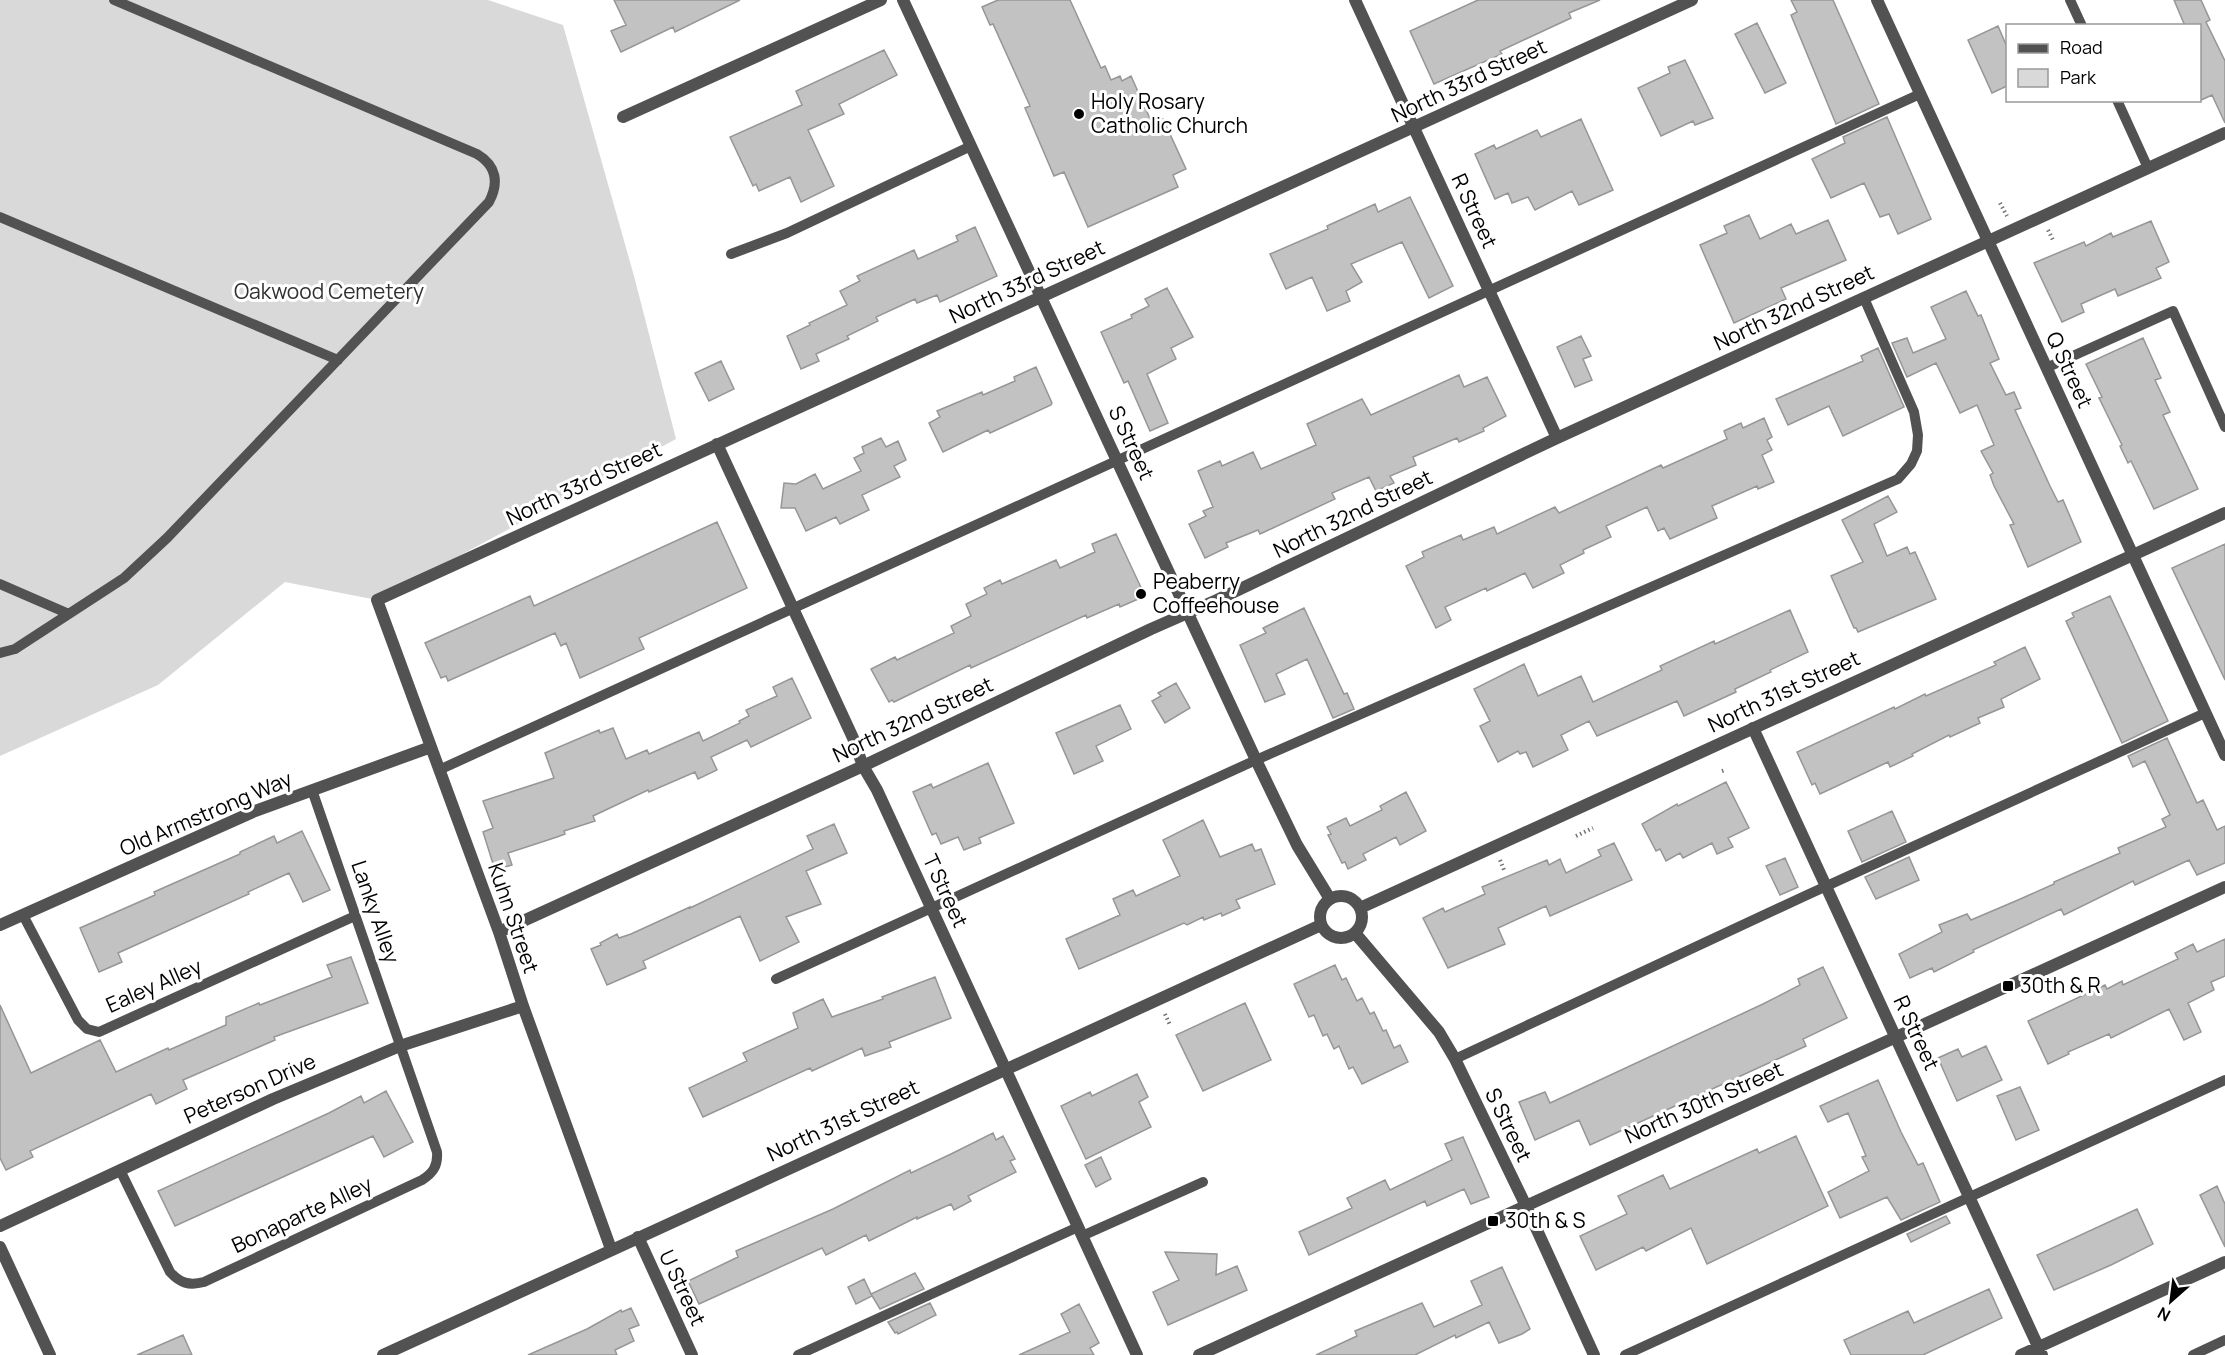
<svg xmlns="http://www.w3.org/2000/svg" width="2225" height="1355" viewBox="0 0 2225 1355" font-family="Manrope,sans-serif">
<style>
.green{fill:#d9d9d9}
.building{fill:#c2c2c2;stroke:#969696;stroke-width:1.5}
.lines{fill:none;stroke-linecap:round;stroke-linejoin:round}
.path{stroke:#747474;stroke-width:4;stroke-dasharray:1.5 3;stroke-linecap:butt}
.service{stroke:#525252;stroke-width:10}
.minor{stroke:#525252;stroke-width:12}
.tertiary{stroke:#525252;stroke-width:12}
.poi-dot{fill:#000;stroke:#fff;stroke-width:2}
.labels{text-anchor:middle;stroke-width:6;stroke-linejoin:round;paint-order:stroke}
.street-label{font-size:21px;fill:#000;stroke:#fff}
.poi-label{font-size:21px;fill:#000;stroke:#fff;text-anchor:start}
.park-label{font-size:21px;fill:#303030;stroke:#fff}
</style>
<rect width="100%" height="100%" fill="#fff"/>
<!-- green -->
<path class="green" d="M0,0H488L563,25L634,276L676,439L377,600L285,582L158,685L0,756Z"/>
<!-- building -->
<path class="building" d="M614,0H740L675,32L673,27L621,52L611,31L626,25Z
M998,0H1070L1101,68L1105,66L1111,80L1120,76L1122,81L1131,76L1152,123L1163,119L1186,169L1173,175L1178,187L1088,227L1064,172L1054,176L1025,108L1030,106L993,24L990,25L982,7Z
M1478,0H1600L1569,13L1571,18L1500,51L1502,54L1434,84L1410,31Z
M1791,0H1833L1879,104L1836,124L1791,15L1797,12Z
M2174,0H2201L2210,20L2206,22L2225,61V123L2212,95L2199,101V26H2185Z
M1757,23L1786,83L1765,93L1735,34Z
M1998,26L2007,47V86L1992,93L1968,40Z
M884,50L897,75L839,104L844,114L808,130L834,186L801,202L790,177L759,191L756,184L753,186L730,137L802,105L796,91Z
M1685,60L1713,118L1695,125L1693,121L1661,136L1638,88L1670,73L1668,67Z
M1887,117L1931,219L1898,234L1889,214L1880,217L1864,183L1831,198L1812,159L1845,143L1843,137Z
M1581,119L1613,190L1579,205L1572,191L1535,210L1528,197L1512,203L1508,193L1495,199L1475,154L1494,145L1496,149L1537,130L1541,137Z
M1410,197L1453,286L1429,298L1402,242L1351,264L1362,282L1346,291L1350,301L1327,311L1312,277L1286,289L1270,254L1328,229L1327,226L1375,204L1378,212Z
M1749,215L1760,239L1791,224L1796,234L1828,220L1846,260L1781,288L1786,299L1734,323L1700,245L1727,233L1724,226Z
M2151,221L2169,262L2156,268L2161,278L2118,296L2115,289L2081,304L2084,312L2062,322L2034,263L2084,242L2086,246L2111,233L2113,237Z
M975,227L997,276L940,302L937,295L917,303L915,299L900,306L876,317L878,321L847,336L849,339L816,354L819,361L801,369L787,336L810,325L809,323L847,305L840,291L860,281L857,276L914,250L918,259L958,241L956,236Z
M1167,288L1193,337L1171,348L1176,359L1147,374L1168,423L1150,431L1128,381L1124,383L1101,332L1132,318L1131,315L1149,306L1145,299Z
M1966,291L1978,316L1981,315L1999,359L1990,363L2006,395L2014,392L2021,408L2015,410L2050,486L2058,502L2063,500L2081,542L2028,567L2010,525L2014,524L1994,486L1990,475L1993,473L1981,451L1994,445L1977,405L1960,413L1936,363L1907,377L1892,343L1907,338L1913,353L1946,339L1931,307Z
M1581,336L1591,356L1583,359L1592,380L1575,387L1557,347Z
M2143,338L2161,378L2155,380L2170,412L2163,415L2198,489L2154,509L2131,461L2128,463L2120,446L2122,445L2099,398L2102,397L2086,364Z
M1878,348L1904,407L1843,436L1829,406L1788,425L1776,399L1863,361L1861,356Z
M721,361L734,389L709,401L695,373Z
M1036,367L1052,403L1051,405L990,433L988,430L943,452L929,423L940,417L937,411L982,392L983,395L1015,381L1014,377Z
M1459,375L1464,387L1487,377L1506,416L1483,428L1484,431L1459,442L1457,438L1413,457L1416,465L1390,476L1394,483L1376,491L1369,477L1332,493L1335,499L1260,534L1258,530L1226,543L1228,547L1205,558L1189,524L1206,516L1203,511L1213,507L1198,471L1220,461L1222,466L1253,452L1261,469L1316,445L1307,424L1362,399L1371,415Z
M1764,418L1772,437L1767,440L1772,450L1762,455L1774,482L1758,489L1757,486L1712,506L1717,518L1670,539L1664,528L1658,531L1647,507L1606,526L1611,537L1583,550L1584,553L1560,565L1564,573L1533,588L1525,573L1487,591L1486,588L1445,607L1451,620L1436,628L1406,566L1424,557L1422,552L1461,535L1463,540L1494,527L1497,534L1555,507L1559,513L1661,465L1663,468L1727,439L1724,431L1741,423L1743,428Z
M881,438L886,447L898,441L906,460L894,466L900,477L862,495L869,510L840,524L836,517L806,531L795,508H781L784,483L796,484L815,474L823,489L861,471L854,458L864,453L862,447Z
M1888,496L1897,512L1874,524L1887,556L1907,547L1910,554L1915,552L1936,599L1858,632L1856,628H1854L1831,576L1863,562L1842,520Z
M717,522L747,588L639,638L644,649L580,678L566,643L561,646L555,633L448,681L446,676L441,678L425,643L530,596L534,606Z
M1116,534L1145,596L1120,607L1119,604L1087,618L1086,615L971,668L970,665L894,702L892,700L889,702L871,669L895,657L897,660L954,633L951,626L971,616L966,604L987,594L984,588L1000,580L1002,584L1056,560L1060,568L1095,552L1092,544Z
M2225,544V680L2172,568Z
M2110,596L2168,721L2122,743L2066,621L2074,617L2072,613Z
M1304,608L1344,694L1347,693L1354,709L1333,718L1307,659L1276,674L1285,694L1265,702L1240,645L1266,633L1263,628Z
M1790,610L1808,652L1770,670L1771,672L1735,689L1736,692L1684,716L1677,701L1597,736L1589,721L1561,735L1568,750L1533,767L1526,752L1520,754L1518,751L1498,762L1480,726L1490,721L1474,689L1524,664L1538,696L1581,676L1593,702L1662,670L1660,666L1714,641L1715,644Z
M2025,647L2040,679L2001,699L2004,707L1978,718L1980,723L1950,737L1949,735L1912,754L1913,756L1890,767L1888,762L1820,794L1815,783L1812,785L1797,752L1894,707L1895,709L1925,694L1926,696L1996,665L1994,662Z
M792,678L811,718L751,747L747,740L711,757L717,770L698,779L695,772L649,792L648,790L593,816L595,821L564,831L565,834L557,837L508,853L512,865L495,870L483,832L493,828L483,801L554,778L545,753L599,730L600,733L613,728L626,759L647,750L649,754L699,732L703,741L740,723L739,721L749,716L746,710L777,696L773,687Z
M1176,683L1190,708L1165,723L1152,701L1161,696L1158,693Z
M1120,705L1131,729L1096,746L1103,761L1074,774L1056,733Z
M2167,738L2197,803L2203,800L2217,830L2225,826V863L2197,875L2189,860L2135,885L2133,881L2064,915L2061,909L1973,950L1974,952L1934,972L1932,968L1910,978L1899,954L1942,932L1939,925L1967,914L1971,920L2018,900L2054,884V882L2120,853L2118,848L2166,827L2162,819L2170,815L2145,761L2133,767L2128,756Z
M988,763L1014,823L979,838L981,843L964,850L958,837L941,844L936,833L932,835L913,792L931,784L933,788Z
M1726,782L1749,828L1728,838L1733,847L1717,854L1712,843L1683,858L1680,853L1666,861L1660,849L1656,851L1642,824L1677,804L1678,806Z
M1406,792L1426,831L1400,845L1396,837L1363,854L1366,860L1348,869L1345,862L1342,863L1328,835L1331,834L1327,827L1346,818L1350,826L1382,810L1380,806Z
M1892,811L1906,842L1862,862L1848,831Z
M1203,820L1220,857L1252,844L1255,851L1261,849L1275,884L1236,900L1240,908L1222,916L1221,913L1204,920L1203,917L1187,925L1184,923L1079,969L1066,939L1120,915L1113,899L1133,890L1136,896L1180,876L1163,840Z
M834,824L847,853L806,871L821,904L786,917L799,942L760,961L740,916L643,961L646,968L607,985L591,949L601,945L600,943L617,934L619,938L631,934L690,907V908L813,849L807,836Z
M302,831L330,890L303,902L289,873L248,892L249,894L118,953L122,962L99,972L80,928L155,895L154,892L240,854V852L274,836L277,843Z
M1614,843L1632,880L1550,916L1546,906L1498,928L1505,944L1448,968L1423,918L1443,908L1445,912L1485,894L1482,887L1547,860L1549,865L1560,859L1566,873L1601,856L1598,850Z
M1909,857L1919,880L1876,899L1865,877Z
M1785,858L1798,887L1780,895L1766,866Z
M2225,939V976L2211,982L2214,990L2188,1003L2201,1032L2184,1040L2169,1009L2111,1038L2109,1034L2068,1052L2069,1054L2048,1064L2028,1021L2105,985L2107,989L2122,981L2123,985L2178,959L2175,953L2193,944L2197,952Z
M351,957L368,1003L274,1037L275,1040L183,1080L187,1089L156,1104L151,1094L30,1151L33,1157L6,1170L0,1158V1005L31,1073L100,1040L116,1072L168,1048L169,1050L226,1025V1017L259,1003L260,1005L332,977L327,965Z
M1335,965L1342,980L1346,978L1357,1001L1362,998L1370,1014L1374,1012L1383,1031L1386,1030L1394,1048L1400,1045L1408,1062L1362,1084L1353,1067L1349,1069L1339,1046L1334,1049L1327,1034L1323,1036L1314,1015L1309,1017L1294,984Z
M1823,967L1847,1018L1803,1039L1806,1046L1590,1145L1579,1120L1535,1140L1519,1102L1545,1092L1550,1103L1574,1092L1763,1004L1800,985L1798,979Z
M935,977L951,1018L889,1042L891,1047L865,1056L862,1048L812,1071L810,1068L703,1117L689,1088L747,1061L743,1053L798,1028L793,1013L823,999L832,1017L883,999L882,997Z
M1245,1003L1271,1060L1203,1091L1176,1035Z
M1986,1046L2002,1080L1957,1101L1938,1058L1958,1049L1962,1057Z
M1137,1074L1148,1097L1139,1102L1151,1127L1086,1159L1061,1106L1090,1092L1092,1096Z
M1878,1080L1901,1132L1918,1165L1923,1163L1940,1202L1901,1220L1887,1197L1840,1218L1828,1192L1869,1171L1862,1157L1866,1156L1848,1113L1828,1122L1820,1106Z
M2020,1087L2039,1130L2016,1140L1997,1096Z
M386,1091L413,1142L384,1157L373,1136L175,1226L158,1191L329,1113L361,1096L364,1103Z
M993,1133L996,1140L1003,1136L1015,1159L1010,1161L1016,1172L968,1196L971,1201L954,1210L951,1204L917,1219V1217L869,1241L866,1235L826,1255L822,1248L699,1304L688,1281L738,1257L736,1251L833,1209L910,1170L911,1173L951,1154Z
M1796,1136L1828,1206L1707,1264L1691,1228L1646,1251L1643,1247L1596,1270L1580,1236L1627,1214L1618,1196L1663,1175L1670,1189L1757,1149L1759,1153Z
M1463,1137L1489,1197L1471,1204L1464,1189L1427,1206L1425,1201L1309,1255L1299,1232L1352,1208L1347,1198L1385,1180L1390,1190L1452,1160L1445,1144Z
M1101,1157L1111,1179L1096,1187L1085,1165Z
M2217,1186L2225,1204V1247L2200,1195Z
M2137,1209L2153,1244L2111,1265L2054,1290L2037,1255Z
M1946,1216L1950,1223L1911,1242L1907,1234Z
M1165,1252L1217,1254L1216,1275L1237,1266L1247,1290L1168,1325L1153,1292L1179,1280Z
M1502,1267L1530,1329L1522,1334L1499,1343L1489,1322L1456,1338L1455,1335L1415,1355H1316L1357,1336L1355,1331L1422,1303L1434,1327L1482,1305L1471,1281Z
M915,1273L924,1289L880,1309L871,1294Z
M864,1279L872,1296L856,1304L848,1287Z
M1989,1289L2002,1318L1923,1355H1851L1844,1340L1908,1311L1914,1323Z
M930,1303L936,1315L898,1334L897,1332L895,1333L888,1322Z
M1079,1304L1099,1343L1090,1348L1094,1355H1019L1070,1332L1061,1314Z
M631,1308L639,1325L629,1329L634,1341L615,1350L617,1355H528L587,1329L621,1310L622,1312Z
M183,1335L192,1355H137Z"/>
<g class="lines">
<!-- path -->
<path class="path" d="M2000,203L2007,216
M2048,230L2054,242
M1722,771L1725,770
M1576,836L1593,828
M1500,860L1504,870
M1165,1014L1170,1025"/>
<!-- service -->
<path class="service" d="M2070,0L2082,26
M2117,100L2148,168
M0,217L338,360
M731,254L787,233L971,146
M2046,368L2173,311L2225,427
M0,584L69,614
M0,653L15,649L124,578L167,538L489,202C499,183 497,166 477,154L114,0
M439,770L1920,94
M23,915L78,1020L87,1029L99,1032L355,916
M776,979L1256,760L1898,479L1911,464L1917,451L1918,435L1914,412L1864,298
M1455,1059L1807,895L2205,713
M120,1170L170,1272C180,1283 189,1286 204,1282L422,1180C433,1173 438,1166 437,1152L312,790
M1082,1236L1203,1182
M798,1355L1078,1227
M1625,1355L2225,1080
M2193,1355L2225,1340"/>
<!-- minor -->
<path class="minor" d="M903,0L1256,760L1297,845L1330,899
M1355,0L1557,438
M623,117L881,0
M717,444L853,738L863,766L877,790L1137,1355
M1753,728L2042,1355
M0,925L255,811L431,747
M499,932L863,766L1151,629L1217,600L1557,438L2225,133
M1355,933L1439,1032L1455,1059L1526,1206L1594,1355
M0,1226L273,1099L400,1046L523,1006
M638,1237L692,1355
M0,1247L50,1355
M611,1249L523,1006L499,932L377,600L1692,0
M1199,1355L2225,887
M2021,1355L2225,1262"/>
<!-- tertiary -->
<path class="tertiary" d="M1877,0L2225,755
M1320 917a21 21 0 1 1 42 0a21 21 0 1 1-42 0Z
M1360,908L2225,513
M383,1355L1321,925"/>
</g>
<!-- markers -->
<g class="poi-dot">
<circle cx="1079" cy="114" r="6"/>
<circle cx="1141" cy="594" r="6"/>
<rect x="2002" y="980" width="12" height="12" rx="3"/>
<rect x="1487" y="1215" width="12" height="12" rx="3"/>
</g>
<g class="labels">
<!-- street labels -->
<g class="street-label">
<text transform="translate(1469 81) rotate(-25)" y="7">North 33rd Street</text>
<text transform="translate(1474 211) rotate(65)" y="7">R Street</text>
<text transform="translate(1027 282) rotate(-25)" y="7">North 33rd Street</text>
<text transform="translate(1794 308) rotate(-25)" y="7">North 32nd Street</text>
<text transform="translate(2069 370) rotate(65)" y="7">Q Street</text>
<text transform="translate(1131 443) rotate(65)" y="7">S Street</text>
<text transform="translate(584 484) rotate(-25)" y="7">North 33rd Street</text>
<text transform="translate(1353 514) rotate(-26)" y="7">North 32nd Street</text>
<text transform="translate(1784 692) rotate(-25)" y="7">North 31st Street</text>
<text transform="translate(913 720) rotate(-25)" y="7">North 32nd Street</text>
<text transform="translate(206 814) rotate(-23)" y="7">Old Armstrong Way</text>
<text transform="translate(945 891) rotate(65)" y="7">T Street</text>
<text transform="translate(375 912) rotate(71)" y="7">Lanky Alley</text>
<text transform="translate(513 918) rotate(71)" y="7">Kuhn Street</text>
<text transform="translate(154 986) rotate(-24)" y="7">Ealey Alley</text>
<text transform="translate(1916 1033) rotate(65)" y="7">R Street</text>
<text transform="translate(250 1089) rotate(-24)" y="7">Peterson Drive</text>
<text transform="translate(1704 1103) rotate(-24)" y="7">North 30th Street</text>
<text transform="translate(843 1121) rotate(-25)" y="7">North 31st Street</text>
<text transform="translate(1508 1125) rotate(64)" y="7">S Street</text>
<text transform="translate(302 1215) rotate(-25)" y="7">Bonaparte Alley</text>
<text transform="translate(682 1288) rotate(65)" y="7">U Street</text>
</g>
<!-- poi labels -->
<g class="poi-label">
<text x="1091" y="109">Holy Rosary<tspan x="1091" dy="24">Catholic Church</tspan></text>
<text x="1153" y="589">Peaberry<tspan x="1153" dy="24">Coffeehouse</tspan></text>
<text x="2020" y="993">30th &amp; R</text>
<text x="1505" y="1228">30th &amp; S</text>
</g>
<!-- park labels -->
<g class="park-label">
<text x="329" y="299">Oakwood Cemetery</text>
</g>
</g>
<!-- legend -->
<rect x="2006" y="24" width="195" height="78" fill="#ffffff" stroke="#999999" stroke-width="1.5"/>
<rect x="2018" y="44" width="30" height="9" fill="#525252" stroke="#999999" stroke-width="1.5"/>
<text x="2060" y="54" font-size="18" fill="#000000">Road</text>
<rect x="2018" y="69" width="30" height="18" fill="#d9d9d9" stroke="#999999" stroke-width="1.5"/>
<text x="2060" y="84" font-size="18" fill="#000000">Park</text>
<!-- north arrow -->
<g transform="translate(2171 1301) rotate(208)" stroke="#ffffff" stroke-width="4.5" paint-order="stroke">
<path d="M0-4.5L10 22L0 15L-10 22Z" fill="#000000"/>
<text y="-9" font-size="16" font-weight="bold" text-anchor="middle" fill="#000000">N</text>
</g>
</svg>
